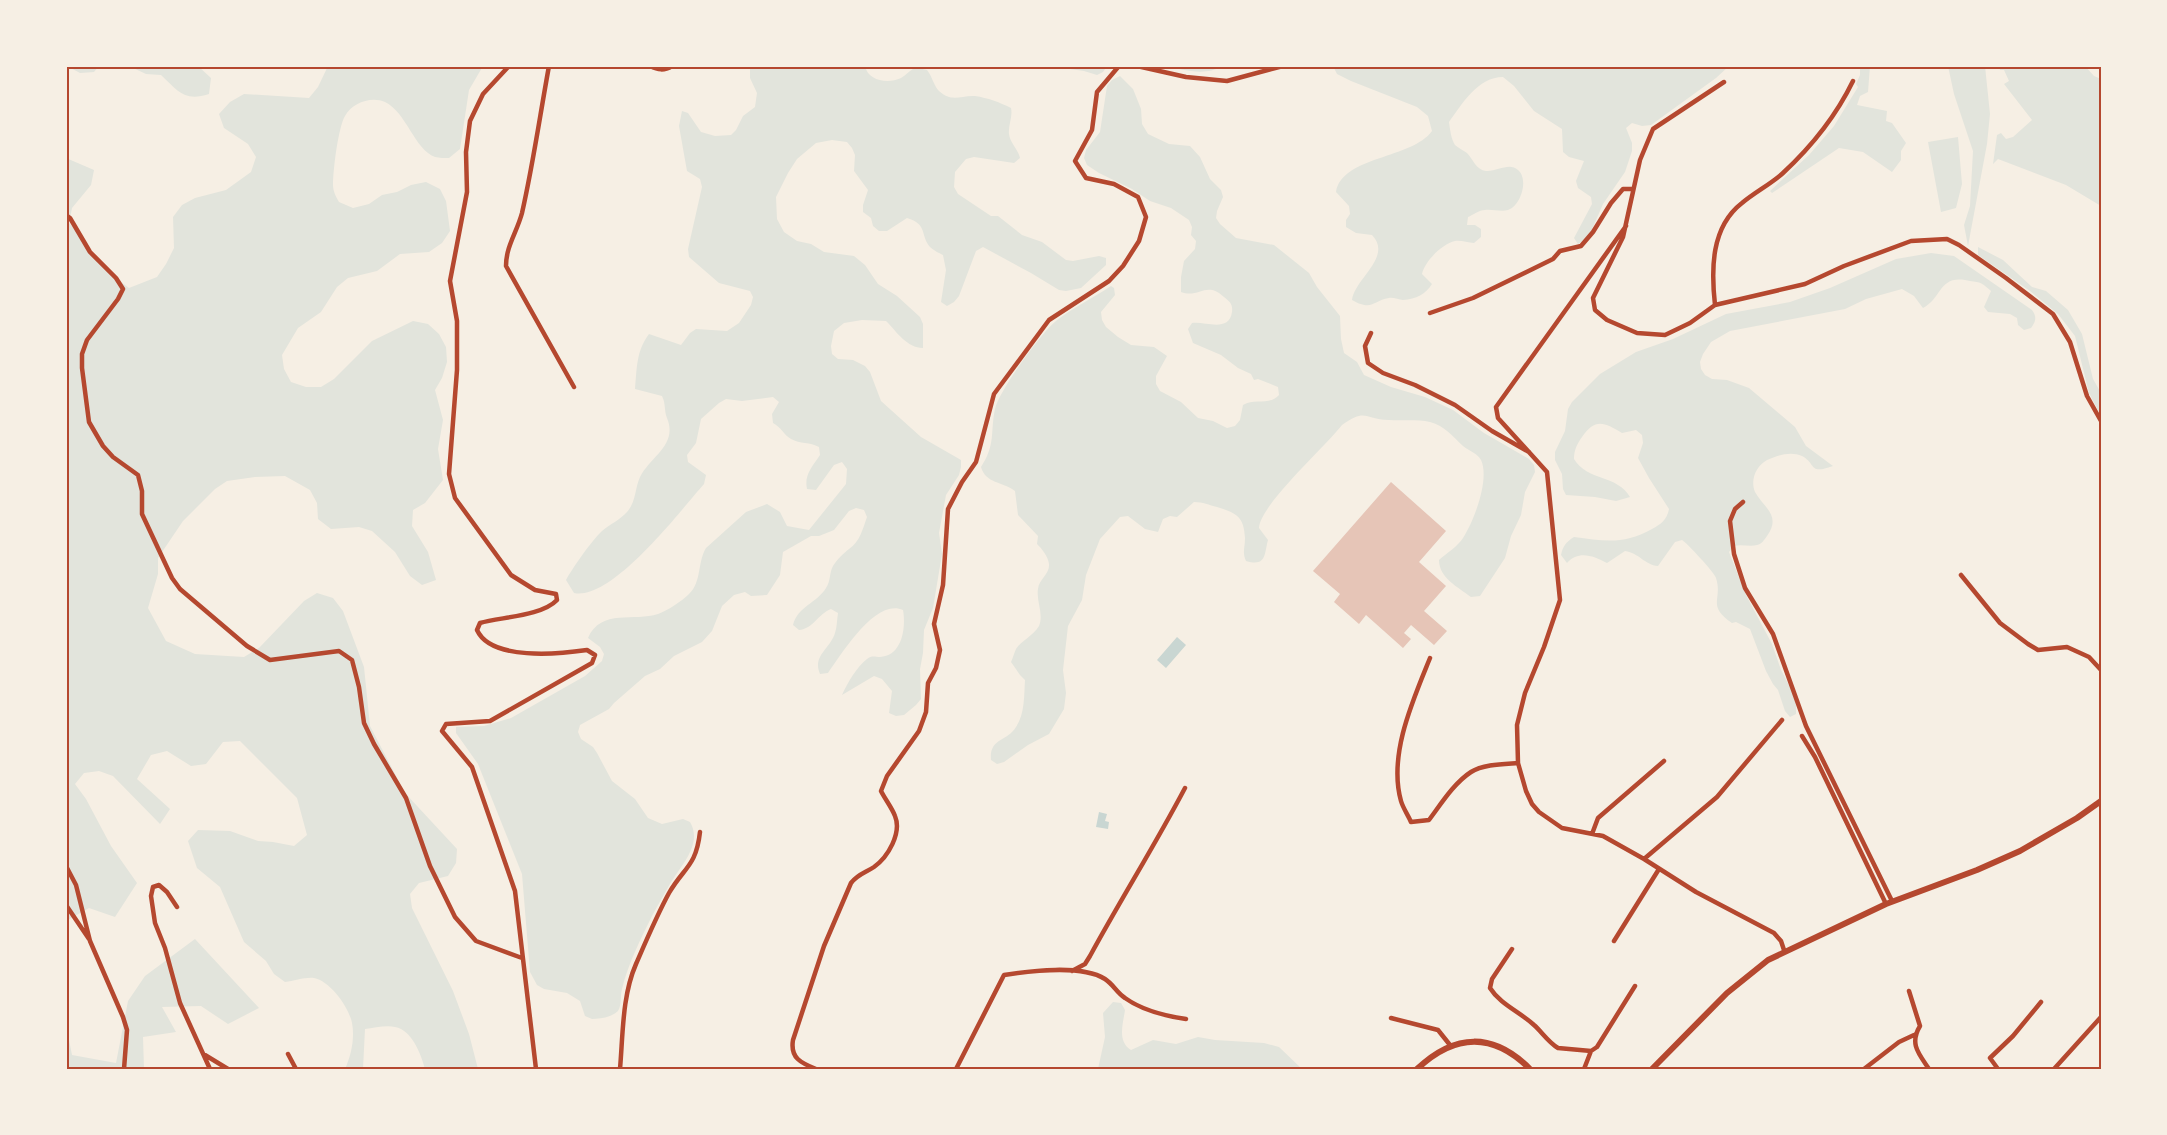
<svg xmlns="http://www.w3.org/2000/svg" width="2167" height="1135" viewBox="0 0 2167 1135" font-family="'Source Sans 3',sans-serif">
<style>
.green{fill:#e2e4dc}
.water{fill:#c9d6d2}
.building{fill:#e6c5b7}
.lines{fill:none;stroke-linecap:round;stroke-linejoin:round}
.minor{stroke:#b5482f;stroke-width:4.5}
.tertiary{stroke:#b5482f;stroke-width:6}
.neatline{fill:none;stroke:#b5482f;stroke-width:2}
</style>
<rect width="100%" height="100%" fill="#f6efe4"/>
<!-- green -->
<path class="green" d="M67,66H99L94,72L80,73Z
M129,66H198L211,78L209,94C184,102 178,91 161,75L146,74Z
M328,66H483L469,90L460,149L449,158C445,158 439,158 435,157C414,149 407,113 385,102C371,96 352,103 345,116C338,128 333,171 333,185C333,191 336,197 339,202L353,208L369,204L382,195L397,192L411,185L426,182L440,189L446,201L450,231L442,243L429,252L400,254L377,271L348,278L337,287L321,312L298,328L282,355L284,369L291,382L306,387H321L334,379L372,341L413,321L428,324L439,334L446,347L447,362L442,378L435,390L443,420L438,449L443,480L425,503L413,510L412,526L428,552L436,580L422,585L410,576L395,552L372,531L359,527L331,529L318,519L317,503L310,490L285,476L255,477L227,481L215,489L183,521L158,558V574L148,608L166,641L195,654L244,657L259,648L304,601L317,593L333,598L343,611L364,667L370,726L405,793L457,849L456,863L448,876L419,883L410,894L412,908L453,991L469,1034L478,1069H425C421,1054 412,1030 395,1027C386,1025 374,1028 365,1029L363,1069H345C351,1056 355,1038 352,1023C349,1007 330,981 314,978C305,977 294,981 285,982L274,974L266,961L244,942L220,887L197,868L188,841L198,830L230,831L258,841L273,842L294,846L307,835L297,798L240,741L223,742L206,764L191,766L167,751L151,755L137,779L170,809L160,824L113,776L99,771L84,773L75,784L86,799L111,846L137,883L115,917L89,908L66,921V158L94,170L91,185L72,208L69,223L80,233L86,248L105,270L129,288L157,277L166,264L174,248L173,217L182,205L195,198L226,190L251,172L256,157L248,144L224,128L219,114L230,102L244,94L309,98L318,87Z
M750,66H865C868,81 888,84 901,78C905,76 909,71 913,69C918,68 923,69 927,70C932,76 934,86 939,91C952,103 961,95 975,96C988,98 999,102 1011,108C1013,117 1008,125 1009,134C1010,143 1018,149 1020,158L1014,163L974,157L966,159L955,172L954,187L958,194L991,216H998L1022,235L1042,242L1066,260L1073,261L1099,256L1106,258V265L1081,288L1066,291L1059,290L1031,273L983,247L976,251L959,296L954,302L947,306L941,302L946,270L943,255C939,253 933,250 930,247C920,235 928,224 907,218L887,231H879L873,226L871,218L863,212V205L868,190L854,171L855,155L852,148L847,142L832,140L816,143L797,159L788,173L776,197L777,219L784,232L797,241L811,244L824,252L854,256L865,265L878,284L897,296L920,317L923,324V348C907,348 897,332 886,321L862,320L844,323L834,331L831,346L832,354L838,359L853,360L865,366L870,372L881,401L921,437L961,460V467L959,475L946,495L939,533L942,554L933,608L924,630L923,653L920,669L921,699L916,705L904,715L896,716L889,713L892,691L882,679L874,676L842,695C848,682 856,668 867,659C872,655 875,657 880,657C903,656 906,626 903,610C875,598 842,654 828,673L820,674C812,656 830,649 835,633C837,627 837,619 838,613L831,609C818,614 813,629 799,630L793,625C798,606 817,603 826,588C831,581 829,573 833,566C838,558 843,554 849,549C860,542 863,528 867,517L864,510L856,508L849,511L834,530L819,536H811L783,552L780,575L767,595L751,596L745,592L734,595L722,606L712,631L702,642L674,656L660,669L645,676L614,703L609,709L580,725L578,732L581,739L593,747L597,753L612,781L635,799L648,818L662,824L683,819L690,822C703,844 681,865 670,884C664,894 658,905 652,916C641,938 628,964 622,989C620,996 622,1005 618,1011C612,1017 600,1019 592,1019L585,1016L580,1001L567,993L544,989L537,985L530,972L522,874L478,764L456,733V727L484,726L511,718L585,676L602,661L604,654L600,647L588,638C601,608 635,622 658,614C667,611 682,601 689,594C702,581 697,563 706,548L746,512L767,504L780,512L787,526L809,530L846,484L847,469L842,462L834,465L816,490L807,489C804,475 812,467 820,455L819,447C810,442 800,444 791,439C784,435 781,427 773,423L772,414L779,402L773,397L742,401L726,399L719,403L701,419L696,443L687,455L688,462L706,475L704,484C680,511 612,601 574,593L566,580C572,569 592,540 602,531C610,524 620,520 627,512C636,502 635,488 640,477C651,456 678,445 667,418C664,411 666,404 662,396L635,389C637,369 636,351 649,334L681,345L690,333L696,329L727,331L739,323L751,305L753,297L750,291L719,283L689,257L688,249L702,187L700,179L687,171L679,126L682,111L688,113L701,132L715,136L731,135L736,130L743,116L755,107L757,93L750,78Z
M1050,66H1107L1103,72L1097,75L1084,71Z
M1163,66H1222C1205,77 1182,69 1163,66Z
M1333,66H1729L1716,78L1651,125L1642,126L1632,123L1626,128L1632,143V151L1625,172L1603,204L1590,234L1585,240L1578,244L1574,238L1592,204L1591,197L1578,188L1576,181L1584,161L1569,157L1563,152L1562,129L1534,111L1514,86L1503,77C1478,77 1462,104 1449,122C1450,129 1451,139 1455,145C1458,148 1463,150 1467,153C1473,159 1476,170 1486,171C1497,172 1509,162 1518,170C1529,179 1521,206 1508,210C1501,212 1492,209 1485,210C1479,210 1473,215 1468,217L1467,225H1475L1481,229V237L1474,243C1468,243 1461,240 1455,241C1442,244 1425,261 1422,274L1432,284C1426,294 1416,299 1403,300C1399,300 1393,297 1389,298C1373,300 1373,312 1352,300C1355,278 1393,257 1372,235L1356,233L1346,227V220L1350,214L1349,206L1336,192C1342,156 1412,159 1432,131L1428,116L1417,107L1351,81L1337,74Z
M1857,66H1870L1868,92L1860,96L1857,105L1887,111L1886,121L1892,123L1906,143L1901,151V160L1892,172L1863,152L1839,148L1772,193L1770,191L1809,155L1834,126L1858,87L1856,84L1860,75V68Z
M1948,66H1985L1990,114L1987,144L1968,246L1964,225L1970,206L1973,151L1954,94Z
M1999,66H2085L2094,76L2101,79V206L2066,185L1998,159L1993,164L1997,135L2001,133L2006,139L2013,137L2032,120L2004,84L2009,81L2004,70H2000Z
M1120,76L1133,89L1141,109L1142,124L1148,134L1169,144L1190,146L1200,157L1210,179L1221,190L1223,197L1217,211L1216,218L1220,224L1236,238L1274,245L1309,273L1317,287L1340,316L1341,339L1344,353L1357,362L1364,375L1391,387L1425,397L1453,410L1484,433L1529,459L1534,465L1535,472L1525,492L1521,515L1511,536L1505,558L1480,596L1471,597C1458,587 1439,578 1439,560C1447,553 1458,546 1463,538C1474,521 1490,479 1481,460C1477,453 1469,451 1463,446C1452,436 1445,426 1430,422C1417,419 1402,421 1389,420C1365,420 1367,407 1342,425C1325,447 1260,505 1259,528L1268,540C1264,554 1267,567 1246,561C1242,552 1245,548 1245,538C1244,516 1236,513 1217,507C1209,505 1203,502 1194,502L1177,517L1170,516L1163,519L1158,532L1145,529L1128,516L1120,517L1100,539L1086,575L1082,600L1068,626L1063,670L1066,693L1064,709L1049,734L1028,745L1004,762L997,764L991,760C989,738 1007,742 1016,727C1025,714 1024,695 1025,680L1020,675L1011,662C1013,658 1014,653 1016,649C1022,640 1033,636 1039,626C1044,614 1036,601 1038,589C1039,579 1050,574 1049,564C1048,556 1042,549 1037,544L1038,536L1018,515L1015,491C1002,481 986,484 981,467C996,444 990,433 995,409C999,391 1041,333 1056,321C1072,308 1093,298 1111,286L1114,288L1115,295L1101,312L1102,320L1106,327L1118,337L1131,345L1154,347L1167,356L1156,376V384L1160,391L1181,402L1198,418L1213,421L1227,428L1235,426L1240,420L1243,405C1255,398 1269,406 1279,395L1278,387L1258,379L1254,380L1251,374L1238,368L1221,355L1193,343L1188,329L1192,323C1205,321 1229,333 1232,312C1233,304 1230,302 1224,297C1206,280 1199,299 1181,292V277L1184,261L1195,249L1196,241L1191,235L1192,227L1189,220L1171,208L1150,201L1132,189L1099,173L1087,165L1084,158L1086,150L1100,132L1107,86L1112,80Z
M1958,137L1962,184L1956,208L1941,212L1928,142Z
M1978,247L2003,260L2032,287L2046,291L2068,310L2082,334L2093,379L2101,393V416L2089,393L2075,336L2058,314L2030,291L1978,255Z
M1931,253L1954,256L2032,310C2037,317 2036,321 2031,328L2024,330L2018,325L2017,318L2010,314L1988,312L1984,307L1991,291C1979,280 1980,283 1965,280C1939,276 1942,298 1923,308L1914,296L1902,289L1866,299L1845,309L1730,331L1711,342L1703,354L1700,362L1701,369L1705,375L1712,379L1727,380L1749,388L1795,427L1806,446L1833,466C1808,475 1817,464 1802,456C1791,451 1778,455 1767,460C1756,466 1750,480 1755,492C1763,507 1782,515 1767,536C1764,540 1762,544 1757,545C1750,547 1742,544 1734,546L1729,552L1746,595L1772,644L1781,670L1792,691L1796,705V714L1790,717L1785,711L1778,690L1773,684L1766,671L1750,629L1736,622L1732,623C1706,605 1723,600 1716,578C1715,573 1686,542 1682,540L1675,542L1658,566C1645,565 1639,553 1625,551L1607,563C1593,556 1579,550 1567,563L1561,555C1563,546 1566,542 1574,537C1604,541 1624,545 1652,529C1661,524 1667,520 1669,509L1649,478L1638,458L1643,443L1642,435L1636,430L1622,433C1604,422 1595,418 1582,437C1577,444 1574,450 1574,459C1587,481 1618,475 1630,497L1616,501L1595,497L1566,495L1563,489L1562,474L1555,460V452L1565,431L1568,409L1572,402L1600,374L1636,352L1673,339L1726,314L1790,302L1830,288L1896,259Z
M195,939L259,1008L228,1024L201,1006L162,1007L176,1032L143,1037L144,1069H66V1034L68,1035L72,1055L116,1063L128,1001L145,976Z
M1113,1002L1121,1003L1125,1010C1123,1024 1117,1041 1131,1050L1153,1040L1176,1044L1198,1037L1215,1040L1264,1043L1279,1047L1302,1069H1098L1105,1037L1103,1013Z"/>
<!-- water -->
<path class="water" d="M1177,637L1186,645L1166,668L1157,660Z
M1099,812L1107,814L1105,821L1109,822L1108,829L1096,827Z"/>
<!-- building -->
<path class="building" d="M1391,482L1446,531L1419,562L1446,586L1424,611L1447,631L1434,645L1411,625L1404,633L1411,639L1403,648L1366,615L1359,624L1334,602L1340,594L1313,571Z"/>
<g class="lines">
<!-- minor -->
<path class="minor" d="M509,66L483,94L470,121L466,152L467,192L450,281L457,321V370L449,474L455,498L511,575L535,590L556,594L557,600C542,616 501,617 480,623L477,630C491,661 559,654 587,650L595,655L592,663L490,721L446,724L442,731L472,767L515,891L536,1069
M549,66C540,115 533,165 522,213C517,232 506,246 506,266L574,387
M650,66C658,70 664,71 672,66
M1137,66L1186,77L1227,81L1283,66
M1724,82L1653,129L1640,160L1623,237L1593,298L1595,310L1607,320L1637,333L1665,335L1690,323L1715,305L1805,284L1844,266L1911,241L1947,239L1959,245L2006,278L2053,314L2070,342L2087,396L2101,421
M66,215L70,218L90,252L116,278L123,289L118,299L87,340L82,354V368L89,422L103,446L113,457L138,475L142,491V514L172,578L180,589L247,646L270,660L339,651L352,660L359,687L364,723L374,744L406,798L430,866L455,917L476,941L522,958
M1626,226L1496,407L1498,418L1547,472L1560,600L1544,647L1525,693L1517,725L1518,763L1526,791L1532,804L1539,812L1562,828L1603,836L1644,859L1696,892L1774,933L1781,941L1784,950
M1715,305C1711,269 1711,227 1742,203C1755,192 1771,184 1783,173C1811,147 1837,114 1853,81
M1430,313L1473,298L1553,259L1560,251L1581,246L1593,232L1611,203L1623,189H1633
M1371,333L1365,346L1368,363L1383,373L1415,385L1455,405L1492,431L1529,452
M1743,502L1735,509L1730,521L1734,554L1745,588L1773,634L1806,726L1892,901
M1961,575L2000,623L2028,644L2038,650L2067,647L2089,657L2101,670
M1430,658C1413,700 1388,755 1401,801C1403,808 1408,815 1411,822L1429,820C1441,804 1454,783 1471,772C1483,764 1504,764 1518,763
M1802,736L1815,757L1886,904
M1592,834L1598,818L1664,761
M1644,859L1717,797L1782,720
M66,866L76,885L90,941L123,1017L127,1030L124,1069
M66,905L89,939
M177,907L167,892L159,885L153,887L151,896L155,923L165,948L180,1003L210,1069
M1614,941L1659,869
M1512,949L1492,979L1490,988C1500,1004 1520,1012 1534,1025C1542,1032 1548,1042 1558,1048L1591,1051
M1072,971L1085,964L1090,956C1121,899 1155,845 1185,788
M1909,991L1920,1026C1909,1044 1919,1054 1929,1069
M1391,1018L1438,1030L1450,1045
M288,1054L296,1069
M205,1055L228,1069
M620,1069C623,1035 622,996 636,964C646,941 657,915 669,893C684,867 696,867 700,832
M816,1069C801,1063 790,1058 793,1040L824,946L851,883C858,874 865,873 874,867C888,857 902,833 895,816C892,808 885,799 881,791L887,776L919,731L926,712L928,683L936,668L940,650L934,624L943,585L948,509L962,482L976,462L994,394L1049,320L1109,281L1123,266L1139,241L1146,217L1138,197L1114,184L1086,178L1075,161L1092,130L1097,92L1119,66
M956,1069L1004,975C1030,971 1081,964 1105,979C1113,984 1117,993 1125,998C1143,1011 1165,1016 1186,1019
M1584,1069L1591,1051L1597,1047L1635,986
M1864,1069L1899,1042L1914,1035
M1998,1069L1990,1058L2013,1036L2041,1002
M2054,1069L2101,1017"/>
<!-- tertiary -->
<path class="tertiary" d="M1417,1069C1455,1033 1493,1032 1530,1069
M1652,1069L1727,993L1768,960L1886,904L1977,870L2020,851L2077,818L2101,801"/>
</g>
<!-- border -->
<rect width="2167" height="1135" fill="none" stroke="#f6efe4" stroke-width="135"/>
<rect x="68" y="68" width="2032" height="1000" class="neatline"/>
</svg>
